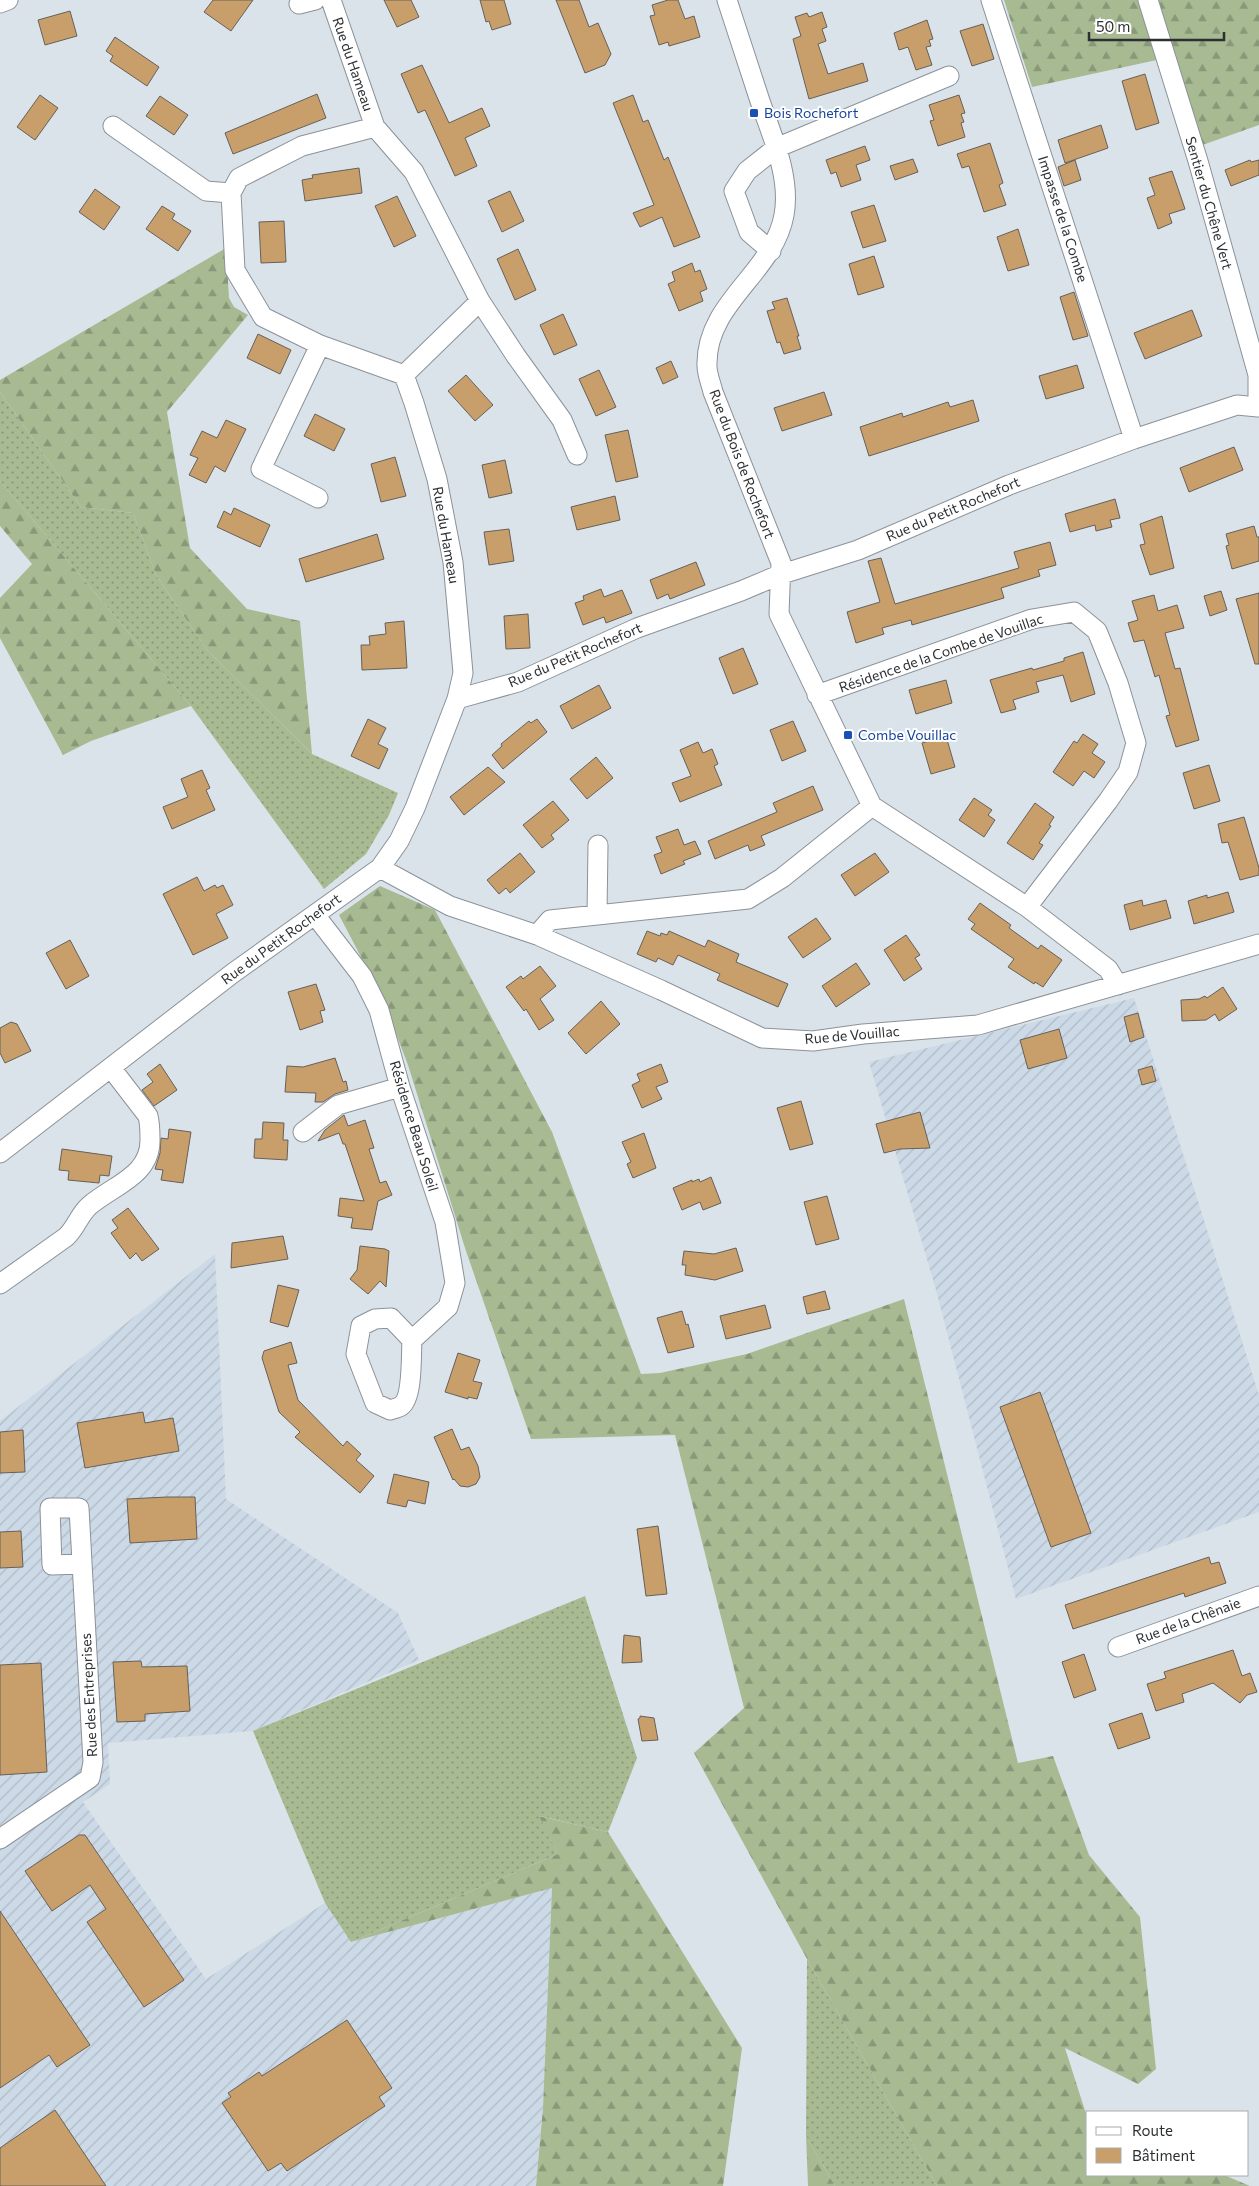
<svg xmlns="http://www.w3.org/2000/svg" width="1259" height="2186" viewBox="0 0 1259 2186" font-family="Commissioner,sans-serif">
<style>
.industrial{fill:url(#industrial-furrows)}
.grass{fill:url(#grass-dots)}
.forest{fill:url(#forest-firs)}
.building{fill:#c89f6a;stroke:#66605a}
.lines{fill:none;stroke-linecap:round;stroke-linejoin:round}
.street-casing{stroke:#8b9299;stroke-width:21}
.street{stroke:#fff;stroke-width:19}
.transit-dot{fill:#1a4fb4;stroke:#fff;stroke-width:2}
.labels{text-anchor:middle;stroke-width:4;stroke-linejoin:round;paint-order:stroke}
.street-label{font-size:14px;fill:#2d3033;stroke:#fff}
.transit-label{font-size:14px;fill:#164399;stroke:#fff;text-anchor:start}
</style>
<defs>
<pattern id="industrial-furrows" width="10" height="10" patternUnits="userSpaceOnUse" patternTransform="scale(1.25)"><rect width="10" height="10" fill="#ccd9e6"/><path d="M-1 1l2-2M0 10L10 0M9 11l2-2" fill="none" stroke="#b0bbc6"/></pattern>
<pattern id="grass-dots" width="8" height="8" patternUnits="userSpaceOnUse" patternTransform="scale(1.25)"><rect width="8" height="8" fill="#a7ba92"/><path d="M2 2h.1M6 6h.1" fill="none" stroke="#889878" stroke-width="1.8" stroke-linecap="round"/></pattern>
<pattern id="forest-firs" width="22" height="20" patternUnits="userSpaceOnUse" patternTransform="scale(1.25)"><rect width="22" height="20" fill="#a7ba92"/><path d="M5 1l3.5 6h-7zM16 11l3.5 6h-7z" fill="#889878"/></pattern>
</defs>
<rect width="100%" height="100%" fill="#dbe3ea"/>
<!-- industrial -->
<path class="industrial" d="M1134,998L1259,1395V1512L1016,1599L936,1290L869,1062Z
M215,1254L226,1499L398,1613L419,1660L253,1731L108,1743L110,1784L83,1802L206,1979L325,1903L351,1942L552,1888L543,2108L536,2186H0V1421Z"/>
<!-- grass -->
<path class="grass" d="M0,392L81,507L133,513L156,575L207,650L312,754L398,793L389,815L366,854L324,889L191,706L0,481Z
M585,1596L637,1758L608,1832L540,1816L558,1854L351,1942L325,1903L253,1731Z
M807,1959L937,2186H835L806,2136Z"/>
<!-- forest -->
<path class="forest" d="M1004,0H1259V125L1194,148L1166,58L1032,87Z
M226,248L229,298L234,307L248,315L167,412L190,548L247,609L300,621L312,754L207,650L156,575L133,513L81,507L0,392V380Z
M0,481L191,706L91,741L63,755L0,638V598L32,564L0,526Z
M380,886L435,910L552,1132L641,1374L660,1373L747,1354L904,1299L1018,1763L1053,1756L1089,1855L1140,1917L1156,2069L1138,2084L1065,2048L1088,2120V2175H1224L1250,2186H937L807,1959L694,1753L744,1708L675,1435L531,1439L466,1251L408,1065L382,997L339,915Z
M539,1816L608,1832L742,2048L723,2186H536L543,2108L552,1888L351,1942L558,1854Z
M806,2136L835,2186H808Z"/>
<!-- building -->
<path class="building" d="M213,0H253L231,31L204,12Z
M384,0H411L419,17L397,27Z
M480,0H504L511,24L492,30L489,21L486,22Z
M556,0H579L589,27L598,23L611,54L605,65L585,73Z
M668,0H678L685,19L694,16L700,37L669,46L668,42L659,45L650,16L655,15L652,5Z
M70,11L77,36L45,45L38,20Z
M822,12L827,27L822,29L826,41L818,44L828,74L863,63L868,81L809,99L793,39L801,36L795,17L807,13L809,17Z
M927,20L933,39L929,40L931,46L926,47L932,65L916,70L908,47L899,50L894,33Z
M983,24L994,59L972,66L960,31Z
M115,37L159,67L147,86L110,61L113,56L106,51Z
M422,65L449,123L482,108L490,126L465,138L477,166L455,176L425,110L418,113L401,74Z
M1145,74L1159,123L1136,130L1122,81Z
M317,94L326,118L233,154L225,133Z
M40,95L58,108L35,140L17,127Z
M633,95L643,122L648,120L664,160L668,157L700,237L674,247L662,217L640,227L633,213L654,205L613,103Z
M959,95L965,113L961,114L964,122L961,123L965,137L938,146L930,121L934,120L929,105Z
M160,96L188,115L174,135L146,116Z
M1101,125L1108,148L1065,163L1058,140Z
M990,143L1003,183L999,185L1006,205L984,212L969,166L962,168L957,154Z
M865,146L870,160L856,165L861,180L841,187L836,172L831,174L826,160Z
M913,159L918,172L895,180L890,166Z
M1075,160L1081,180L1064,186L1058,167Z
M1250,160L1251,162L1259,160V175L1231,186L1225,170Z
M359,168L362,193L305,201L302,180L313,178L312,175Z
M1172,171L1185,209L1169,214L1172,223L1158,229L1147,198L1155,195L1149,178Z
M95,189L120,207L104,230L79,212Z
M510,191L524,221L502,232L488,201Z
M397,196L416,236L394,247L375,206Z
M874,205L886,241L863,248L851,212Z
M162,206L175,214L172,219L191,231L178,251L146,229Z
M284,221L286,262L261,263L259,222Z
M1018,229L1029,265L1008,271L997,237Z
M518,249L536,290L515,300L497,259Z
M874,256L884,287L858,295L849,264Z
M692,263L695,272L700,270L707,289L700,292L703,301L679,311L668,284L675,281L672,272Z
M1074,292L1088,336L1073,340L1060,297Z
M787,298L799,336H797L801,349L784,354L780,342L777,343L767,311L775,309L772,302Z
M1192,310L1202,336L1145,359L1134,333Z
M563,314L577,345L554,355L540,325Z
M258,334L291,350L280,374L247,358Z
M671,361L678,377L663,384L656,368Z
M1077,365L1084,388L1046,399L1039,376Z
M599,370L616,407L596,416L579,379Z
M466,375L493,405L475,421L448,391Z
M824,392L832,415L782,431L774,408Z
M973,400L979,421L869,456L860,427L902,413L903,417L948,402L950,407Z
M315,414L345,429L334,451L304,436Z
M226,420L246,429L225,472L215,466L206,483L189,475L198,458L190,455L202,431L217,438Z
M628,430L638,477L616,482L605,435Z
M1234,447L1243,470L1189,492L1180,468Z
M395,457L406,496L381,502L371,464Z
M505,460L512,493L489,498L482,465Z
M615,496L620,520L577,530L571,507Z
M1115,499L1120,518L1110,520L1112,527L1096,531L1095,525L1070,532L1065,514Z
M234,508L270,525L260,547L217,527L224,511L231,515Z
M1162,516L1174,568L1150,575L1140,545L1145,544L1140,524Z
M1254,526L1257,537H1259V561L1232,569L1226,546L1229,545L1226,534Z
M509,529L514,561L489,565L484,532Z
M377,534L384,559L306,582L299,559Z
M1050,542L1056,565L1038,570L1040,576L1001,588L1004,598L912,625L911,620L882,628L884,634L856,643L847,612L880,602L868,561L881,558L895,604L1019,568L1014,552Z
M696,562L705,585L670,599L668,594L657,599L650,580Z
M601,589L604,597L622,590L632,613L606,623L604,617L583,625L575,603L584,600L583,596Z
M1221,591L1227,610L1210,616L1204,596Z
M1259,593V664H1255L1236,599Z
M1154,595L1158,611L1177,605L1184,628L1165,633L1175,669L1180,668L1199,740L1176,747L1166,716L1170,715L1159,675L1155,677L1144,640L1134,642L1128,623L1138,620L1132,601Z
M528,614L530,648L506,649L504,616Z
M404,621L407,668L362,670L361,645H370L369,636L386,634L385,623Z
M743,648L758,684L733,694L719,658Z
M1083,652L1095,694L1071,702L1063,675L1036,682L1039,692L1013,700L1016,709L1001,713L990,680L1032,668L1033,670L1064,661V658Z
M946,680L952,703L916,714L909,690Z
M599,685L611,708L572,729L560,706Z
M368,719L386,728L378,744L388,749L379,769L351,756Z
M537,719L547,732L503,769L492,755L502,746L501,744L529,721L531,723Z
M793,721L806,751L782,761L770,730Z
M1083,734L1098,744L1092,753L1105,762L1094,778L1084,771L1073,786L1053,772L1074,741L1077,743Z
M946,736L955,767L931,774L922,743Z
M698,742L703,753L712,749L718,764L714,766L722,785L680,802L672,783L691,776L680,750Z
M596,757L613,778L587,799L570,779Z
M1209,765L1220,801L1194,809L1183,773Z
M488,767L505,782L464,815L450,797Z
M202,770L210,788L206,790L215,810L172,829L163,807L188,797L181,779Z
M813,786L823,810L761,836L765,845L750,851L748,845L715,859L708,841L777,812L773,803Z
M974,798L992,810L988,815L995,820L984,837L959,820Z
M553,801L569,820L551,835L554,839L542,848L523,825Z
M1035,803L1054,817L1049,825L1051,826L1039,843L1043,845L1033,860L1007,843Z
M1244,817L1259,868V875L1240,880L1228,842L1222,843L1218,824Z
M678,829L684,845L695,841L701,854L683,861L685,864L661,874L654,855L662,852L656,837Z
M520,853L535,872L510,893L506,888L499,894L487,880Z
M875,853L889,872L855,896L841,875Z
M197,877L204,891L215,885L217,888L223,885L233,905L216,914L228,938L193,955L163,894Z
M1228,892L1234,912L1194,924L1188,901L1207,895V898Z
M1142,900L1143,906L1166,900L1171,918L1130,930L1124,905Z
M980,903L1011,925L1009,928L1038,949L1041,945L1062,960L1043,987L1035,982L1034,984L1008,967L1014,959L971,929L975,924L968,919Z
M816,918L831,939L803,958L788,937Z
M647,931L660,936L661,933L667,935L669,931L705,947L708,940L739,954L736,962L788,984L778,1007L717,980L720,974L678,955L673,965L658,958L656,962L637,954Z
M906,935L920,955L915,958L922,969L904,981L884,950Z
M70,940L89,976L66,989L46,953Z
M856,963L870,984L836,1007L822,986Z
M540,966L556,986L540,999L554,1020L539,1030L526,1009L524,1011L506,987L521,976L523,979Z
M316,984L325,1010L320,1011L323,1022L300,1030L288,992Z
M1223,987L1237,1009L1219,1021L1215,1014L1206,1020L1182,1021L1181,1000L1199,999L1205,996L1207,998Z
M601,1001L620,1024L586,1054L568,1033Z
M1138,1013L1144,1037L1130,1042L1124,1017Z
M11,1022L17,1024L31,1051L5,1063L0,1053V1028Z
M1059,1029L1067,1058L1028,1069L1020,1040Z
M335,1058L343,1082L346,1081L348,1090L335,1094L323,1102H315L316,1093L285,1092L287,1066L303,1067Z
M160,1064L177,1090L154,1106L142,1090L153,1082L147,1074Z
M661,1064L668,1082L656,1087L662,1099L642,1108L632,1085L640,1081L637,1074Z
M1152,1066L1156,1081L1142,1085L1138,1070Z
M801,1101L813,1144L790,1150L777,1108Z
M920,1112L930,1148L900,1149L884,1153L876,1124Z
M344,1115L348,1126L365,1120L374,1148L369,1149L380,1183L386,1181L392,1195L378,1201L372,1230L351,1228L353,1218L338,1216L340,1198L364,1201L345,1144H343L339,1133L318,1141L325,1130Z
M263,1122L284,1123L283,1140H288L287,1160L254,1158L255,1139H262Z
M169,1129L191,1132L183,1183L161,1180L163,1170L155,1169L160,1153L161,1138L168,1139Z
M644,1133L656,1168L633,1178L627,1164L631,1162L622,1142Z
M62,1149L112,1156L109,1176L100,1175L99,1183L68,1180L69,1171L59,1170Z
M711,1177L721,1203L703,1210L700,1202L682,1210L673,1188L692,1180V1182L699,1179L700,1182Z
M827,1196L839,1239L816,1245L804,1202Z
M128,1208L159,1249L142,1261L136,1253L130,1259L111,1233L118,1228L112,1220Z
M283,1236L288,1259L231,1268L232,1243Z
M360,1246L385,1249L389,1251L386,1287L380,1281L368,1294L350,1279L357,1270Z
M736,1248L743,1271L715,1280L685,1275L686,1265H682L684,1251L714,1254Z
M278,1285L299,1290L288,1327L270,1322Z
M825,1291L830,1309L807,1314L803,1297Z
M765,1305L771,1328L726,1339L720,1316Z
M682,1311L686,1325L688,1324L694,1347L668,1353L657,1318Z
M291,1342L297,1363L288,1365L298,1400L343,1446L347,1441L361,1454L356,1460L374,1476L360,1493L295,1437L300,1432L279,1412L262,1358L264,1351Z
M458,1353L480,1360L473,1381L482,1383L477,1399L468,1397V1399L445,1392Z
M1040,1392L1091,1533L1051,1547L1000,1407Z
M143,1412L145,1423L173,1418L179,1451L85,1468L77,1423Z
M452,1429L461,1450L469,1447L478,1466L480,1477L476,1484L468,1487L460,1486L454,1479L453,1480L434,1437Z
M23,1430L25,1472L0,1473V1432Z
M394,1474L429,1482L425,1504L408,1500L406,1507L387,1503Z
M167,1497H195L197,1539L130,1543L127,1499Z
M658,1526L667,1594L646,1596L637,1529Z
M21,1531L23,1567L0,1568V1532Z
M1209,1557L1211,1564L1219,1562L1226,1583L1185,1597L1184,1593L1073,1629L1065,1605Z
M624,1635L640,1637L642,1662L622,1663Z
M1233,1650L1242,1676L1250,1673L1257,1692L1247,1695L1240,1703L1213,1683L1182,1694L1184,1702L1156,1711L1147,1684L1166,1678L1164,1672Z
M1084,1654L1096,1690L1074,1698L1062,1662Z
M141,1661L142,1667L187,1666L190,1711L145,1714V1721L117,1722L113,1662Z
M41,1663L47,1772L0,1775V1665Z
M1142,1713L1150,1738L1118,1749L1109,1724Z
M640,1716L654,1718L658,1740L642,1741L638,1719L640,1718Z
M79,1835H85L184,1980L144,2007L87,1922L106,1909L90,1885L52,1911L25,1871Z
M0,1911L90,2045L57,2067L49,2055L0,2088Z
M347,2020L392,2088L379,2097L385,2106L287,2171L281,2163L268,2171L222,2103L231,2097L228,2093L259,2072L262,2076Z
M55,2110L106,2186H0V2148Z"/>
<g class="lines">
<defs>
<path id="street" d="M331,0L375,127L414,172L480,301L516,356L562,420L577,455
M991,0L1134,439
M1148,0L1198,161L1258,375V407
M0,3L8,0
M299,4L315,0
M113,126L206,191L231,193
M375,127L302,146L239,178L231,193L235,270L263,317L320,345L404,375
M771,251L749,232L734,191L747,171L776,148L949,76
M318,498L261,469L320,345
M817,695L1032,619L1074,612L1097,631L1118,683L1136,743L1128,772L1108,801L1027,907L872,806
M457,699L463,673L453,562L437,479L414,403L404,375L480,301
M380,868L450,906L537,935L661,990L762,1038L813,1041L863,1034L978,1025L1259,944
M1027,907L1108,969L1118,985
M597,914L598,845
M315,915L362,976L379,1010L400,1087L445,1222L455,1283L448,1307L412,1340C411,1354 413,1398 401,1406C398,1408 393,1409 390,1410L375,1403L356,1354L361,1326L375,1319L391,1318L412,1340
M537,935L550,920L748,899L782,878L872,806L779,614L781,563L713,392C711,383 706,372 707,363C707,302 774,272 784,215C791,177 772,136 760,101C749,67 738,34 727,0
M303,1132L338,1105L400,1087
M0,1153L233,973L380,868L399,841L415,808L457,699L518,682L637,628L741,591L779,575L858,550L1009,485L1134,439L1237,405L1258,407
M0,1284L66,1237C76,1228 79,1215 89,1206C113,1185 151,1176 150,1139C150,1131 150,1124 148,1116L111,1068
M1118,1647L1259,1596
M0,1839L90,1778L93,1762L79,1508H50L52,1565L81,1564"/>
</defs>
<!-- street casing -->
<use href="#street" class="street-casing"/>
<!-- street -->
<use href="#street" class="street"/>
</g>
<!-- markers -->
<g class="transit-dot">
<rect x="749" y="108" width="10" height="10" rx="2.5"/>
<rect x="843" y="730" width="10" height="10" rx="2.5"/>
</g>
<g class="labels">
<!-- street labels -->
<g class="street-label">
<text transform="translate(353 64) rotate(71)" y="5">Rue du Hameau</text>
<text transform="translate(1209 203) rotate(74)" y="5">Sentier du Chêne Vert</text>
<text transform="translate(1063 219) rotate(72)" y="5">Impasse de la Combe</text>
<text transform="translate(742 464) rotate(69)" y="5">Rue du Bois de Rochefort</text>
<text transform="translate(953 509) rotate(-23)" y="5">Rue du Petit Rochefort</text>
<text transform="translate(446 535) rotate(80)" y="5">Rue du Hameau</text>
<text transform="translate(941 653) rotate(-19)" y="5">Résidence de la Combe de Vouillac</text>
<text transform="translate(575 655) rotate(-23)" y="5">Rue du Petit Rochefort</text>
<text transform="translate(281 939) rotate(-36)" y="5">Rue du Petit Rochefort</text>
<text transform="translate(852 1035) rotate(-5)" y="5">Rue de Vouillac</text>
<text transform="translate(414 1126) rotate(73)" y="5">Résidence Beau Soleil</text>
<text transform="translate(1188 1621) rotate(-20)" y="5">Rue de la Chênaie</text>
<text transform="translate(89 1695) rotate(-93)" y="5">Rue des Entreprises</text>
</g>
<!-- transit labels -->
<g class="transit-label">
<text x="764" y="118">Bois Rochefort</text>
<text x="858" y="740">Combe Vouillac</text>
</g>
</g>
<!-- legend -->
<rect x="1086" y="2111" width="162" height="65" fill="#ffffff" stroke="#abacad"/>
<rect x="1096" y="2127" width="25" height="8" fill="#ffffff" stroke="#abacad"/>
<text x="1132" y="2136" font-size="15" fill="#2d3033">Route</text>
<rect x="1096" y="2148" width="25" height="15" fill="#c89f6a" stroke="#abacad"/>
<text x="1132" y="2161" font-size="15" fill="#2d3033">Bâtiment</text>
<!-- scale -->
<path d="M1089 32v8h135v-8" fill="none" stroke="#2d3033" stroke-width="2.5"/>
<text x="1096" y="32" font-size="15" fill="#2d3033" stroke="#ffffff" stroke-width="4" paint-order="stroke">50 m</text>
</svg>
